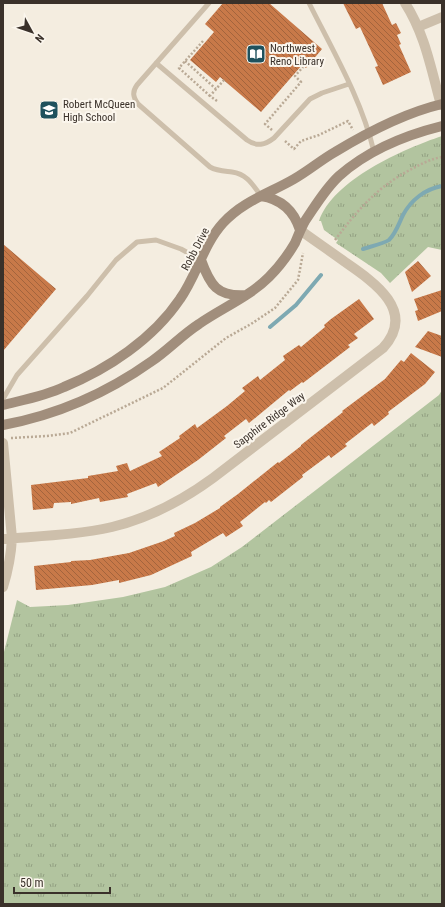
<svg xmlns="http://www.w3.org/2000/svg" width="445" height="907" viewBox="0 0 445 907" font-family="'Roboto Condensed',sans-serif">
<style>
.grass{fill:url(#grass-tufts)}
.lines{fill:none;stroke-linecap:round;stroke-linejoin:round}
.stream{stroke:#7ea9b2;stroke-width:4}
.building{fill:url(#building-back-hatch)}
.path{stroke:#b9a995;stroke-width:2.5;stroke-dasharray:2 2;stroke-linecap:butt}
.lane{stroke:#cdbfab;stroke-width:5}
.street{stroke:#cdbfab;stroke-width:10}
.secondary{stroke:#a18e7c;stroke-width:10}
.labels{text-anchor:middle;stroke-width:4;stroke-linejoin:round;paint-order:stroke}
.poi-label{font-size:11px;fill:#3a312a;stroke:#fbf6ed;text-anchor:start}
.street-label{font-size:11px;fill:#3a312a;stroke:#fbf6ed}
</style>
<defs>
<pattern id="grass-tufts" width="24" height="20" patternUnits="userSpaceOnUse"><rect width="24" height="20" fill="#b2c49f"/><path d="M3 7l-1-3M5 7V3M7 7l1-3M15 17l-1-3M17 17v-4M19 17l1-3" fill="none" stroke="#92a082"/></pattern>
<pattern id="building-back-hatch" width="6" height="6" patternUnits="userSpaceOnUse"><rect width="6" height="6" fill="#c87949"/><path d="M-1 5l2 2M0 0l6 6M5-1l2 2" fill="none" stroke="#a3643d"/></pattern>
</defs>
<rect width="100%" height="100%" fill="#f4ede0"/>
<!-- grass -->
<path class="grass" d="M442,136V250L428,247L390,283L381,273L336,243L338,240L324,230L321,221H319C333,180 403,149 442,136Z
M442,390V904H3V653L4,652L17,600L30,607L68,605L123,597L165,587L211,567L242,547L439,395Z"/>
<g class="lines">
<!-- stream -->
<path class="stream" d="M363,249C369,247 385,243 389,240C396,233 399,223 403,215C411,200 425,189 442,186
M270,327L296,305L321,275"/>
</g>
<!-- building -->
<path class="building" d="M223,3H269L322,49L306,68L302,65L261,112L220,77L216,82L190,60L214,32L205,24Z
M343,3H382L392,25L396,23L401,33L397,35L401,44L399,45L411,72L383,85L375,67L378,66L360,27L356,29Z
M3,244L56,289L3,351Z
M418,261L431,276L412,292L405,272Z
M442,290V311L418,321L415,311L418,310L414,299Z
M359,299L374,319L354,334L358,338L348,345L350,347L303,383L302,382L290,391L289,390L249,423L246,419L224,436L226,438L198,460L158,487L156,483L127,494L128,497L100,502L99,498L71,504V502L54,503L53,508L33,510L31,485L88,478V476L118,471L116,466L127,463L130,471L162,456L159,452L180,438L179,436L195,424L197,428L227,406L245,391L242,388L258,376L260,380L285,360L283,356L299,345L301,347L325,327L324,325L331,319Z
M428,331L442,336V357L415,347Z
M411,353L435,372L425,384L388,412L389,414L374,426L372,423L345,444L347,446L331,458L329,455L302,475L303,477L271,502L269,500L266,503L265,502L240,522L243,526L226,537L223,533L191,552L192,556L151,575L119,583V580L92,585L36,590L34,566L71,562V561L90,560L129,553L164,541L175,536L174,533L195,523L220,508V507L238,494L278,462L279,463L301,446V445L343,412L342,411L385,379L401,360L404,362Z"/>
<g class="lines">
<!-- path -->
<path class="path" d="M203,41L179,68L210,96
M185,61L216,89
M217,101L210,96L224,80
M272,130L265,124L301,82L295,76L303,67
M285,141L294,149L301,141L319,135L348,121L353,130
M335,240C357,211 375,189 408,171C419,165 430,159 442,157
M11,438L47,436L70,433L163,388L226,338L251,324L275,308L298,280L303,253"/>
<!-- lane -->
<path class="lane" d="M209,3L137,85C132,92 133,97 138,104L210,167C217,171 224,171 232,172C247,174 253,185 261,196
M309,3C333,51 362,100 374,152
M156,63L247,140C257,147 265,145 274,138L310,99L322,93L349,84
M3,399L17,375L87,296L116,260L137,242L156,240L181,249L201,260"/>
<!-- street -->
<path class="street" d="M405,3C425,34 431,69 441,105
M418,27L442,17
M3,443L12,538C11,556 8,571 3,587
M3,539C39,536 77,535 112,527C149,518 183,500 213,478L383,348C417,311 374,282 345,262C330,251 315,241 300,230"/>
<!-- secondary -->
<path class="secondary" d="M261,196C281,199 294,211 300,230
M201,260C210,285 217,297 246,295
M3,405C23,400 45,396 64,387C108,369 153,339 180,299C197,275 203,245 223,223C243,201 270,193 294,179C308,171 321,160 335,152C368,132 404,113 442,104
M3,425C57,415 107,393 152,361C168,350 182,335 199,324C222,308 249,297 269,277C279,267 288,255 295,243C298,236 301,228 305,221C316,205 325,189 339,176C367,151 406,135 442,126"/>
</g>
<!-- icons -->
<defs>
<symbol id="library-square" viewBox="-11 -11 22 22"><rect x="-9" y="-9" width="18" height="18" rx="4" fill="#1e515d" stroke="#fbf6ed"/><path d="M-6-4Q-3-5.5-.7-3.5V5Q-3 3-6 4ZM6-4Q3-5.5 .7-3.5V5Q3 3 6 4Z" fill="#fff"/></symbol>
<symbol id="school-square" viewBox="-11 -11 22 22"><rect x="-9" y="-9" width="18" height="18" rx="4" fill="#1e515d" stroke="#fbf6ed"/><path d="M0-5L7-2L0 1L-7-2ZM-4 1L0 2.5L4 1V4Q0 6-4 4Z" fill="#fff"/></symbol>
</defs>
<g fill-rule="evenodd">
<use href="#library-square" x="245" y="43" width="22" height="22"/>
<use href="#school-square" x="38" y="99" width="22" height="22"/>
</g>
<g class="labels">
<!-- poi labels -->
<g class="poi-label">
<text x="270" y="52">Northwest<tspan x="270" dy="13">Reno Library</tspan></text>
<text x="63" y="108">Robert McQueen<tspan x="63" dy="13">High School</tspan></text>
</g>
<!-- street labels -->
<g class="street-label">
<text transform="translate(195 249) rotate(-62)" y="4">Robb Drive</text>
<text transform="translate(269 420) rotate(-37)" y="4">Sapphire Ridge Way</text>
</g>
</g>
<!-- border -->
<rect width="445" height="907" fill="none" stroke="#3a312a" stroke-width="8"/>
<!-- north arrow -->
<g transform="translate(32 32) rotate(130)" stroke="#fbf6ed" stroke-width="3" paint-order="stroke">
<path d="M0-3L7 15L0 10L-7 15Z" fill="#3a312a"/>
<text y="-6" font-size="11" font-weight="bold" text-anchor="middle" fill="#3a312a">N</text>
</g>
<!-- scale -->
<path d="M14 887v6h96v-6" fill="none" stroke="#3a312a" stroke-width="2"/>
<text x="20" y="887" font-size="12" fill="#3a312a" stroke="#fbf6ed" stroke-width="3" paint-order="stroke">50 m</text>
</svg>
